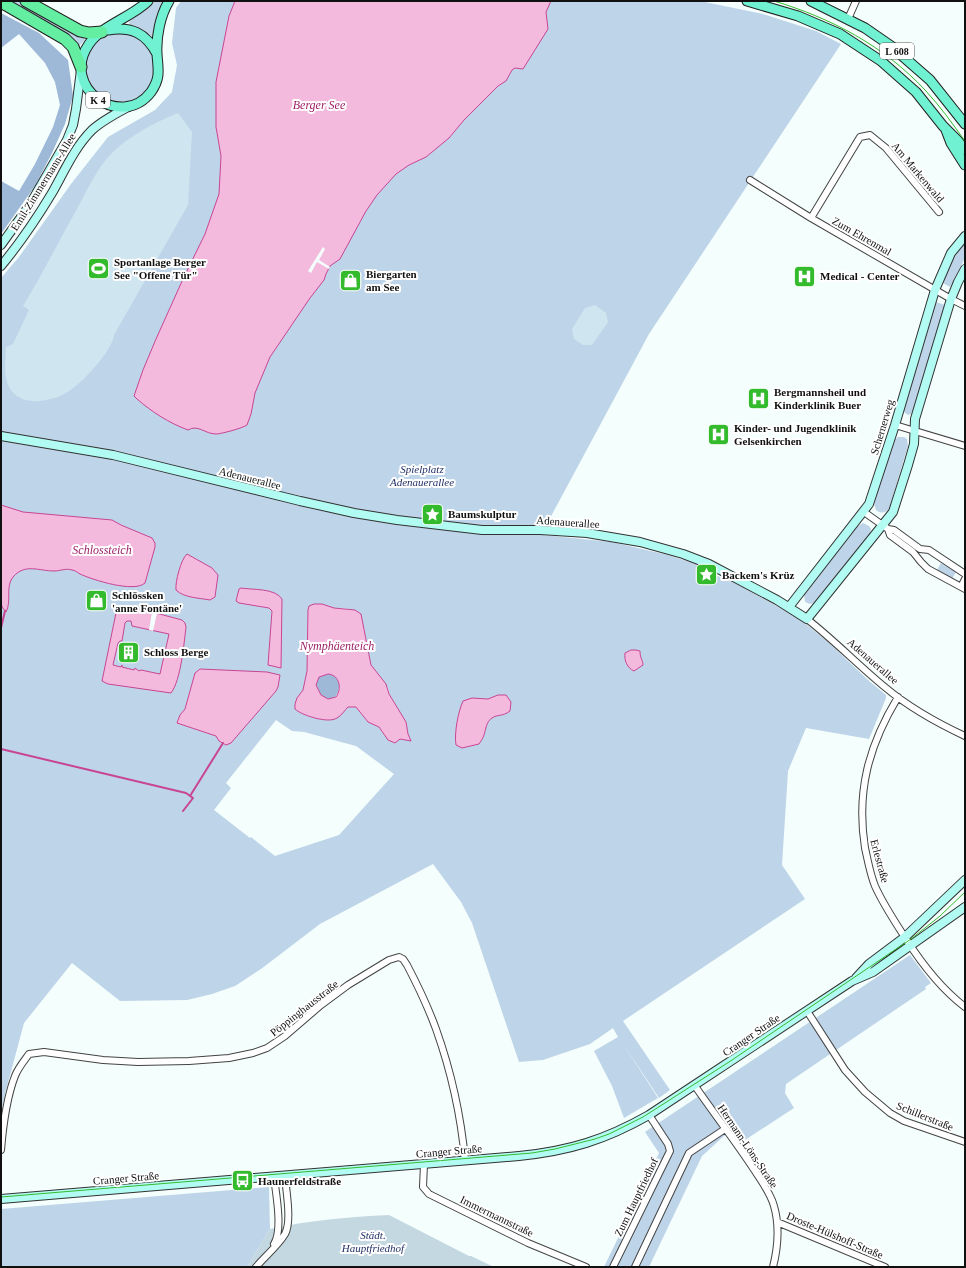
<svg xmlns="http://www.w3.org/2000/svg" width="966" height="1268" viewBox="0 0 966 1268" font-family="Georgia,serif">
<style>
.green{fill:#bed4e8;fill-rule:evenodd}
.forest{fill:#9eb8d8}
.cemetery{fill:#c4d8e1}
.pitch{fill:#cfe5f0}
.water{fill:#f4bade;stroke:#c84594;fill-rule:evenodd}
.pier{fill:#f4fefc}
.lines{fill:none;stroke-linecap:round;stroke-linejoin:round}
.stream{stroke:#c84594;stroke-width:2}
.street-casing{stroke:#434343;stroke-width:8}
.secondary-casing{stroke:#323232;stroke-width:10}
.primary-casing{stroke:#212121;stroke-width:11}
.highway-casing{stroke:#212121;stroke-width:13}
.street{stroke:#fff;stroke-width:6}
.secondary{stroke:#b2fbf3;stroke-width:8}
.primary{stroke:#70f2d2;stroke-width:9}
.highway{stroke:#63eea2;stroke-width:11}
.tram{stroke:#34bb2d;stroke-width:1}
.labels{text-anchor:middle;stroke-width:4;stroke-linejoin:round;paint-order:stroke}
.shield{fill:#fff;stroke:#585858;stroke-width:1}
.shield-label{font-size:10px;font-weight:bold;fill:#101010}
.street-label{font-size:11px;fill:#101010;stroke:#fff}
.poi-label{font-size:11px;font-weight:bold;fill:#101010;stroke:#fff;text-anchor:start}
.park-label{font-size:11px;font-style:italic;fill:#223066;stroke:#fff}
.water-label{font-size:12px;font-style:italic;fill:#9e1e66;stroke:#fff}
</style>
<rect width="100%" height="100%" fill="#f4fefc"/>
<!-- green -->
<path class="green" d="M10,1H18L75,35L84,38L85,40L80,45H79L67,34Z
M155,1H164L156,18L153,37L140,28L129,24V22L147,9Z
M181,1H700L763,14L816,31L841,44L649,334L549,520L543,535L612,542L668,555L696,564L702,569L736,584L775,605L802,621L828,642L868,680L886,695V698L869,739L806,728L788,771L782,865L805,899L623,1021L670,1090L659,1098L622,1042L658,1098L624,1118L612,1086L594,1051L618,1037L613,1028L590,1044L543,1060L519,1062L472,923L461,902L433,864L320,924L261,969L235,986L212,994L187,1000L120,1001L72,963L24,1023L5,1094L1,1114V278L19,257L71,184L108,137L155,110L172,92L177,65L172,43L176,8ZM322,604L334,608L350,609L364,628L371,665L388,688L389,694L406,722L408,734L411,741L400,739L398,740L384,735L379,727L368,722L356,707H348L337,718L297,698L303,690L307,670L308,610ZM631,650L640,651V657L642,661L639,667ZM276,720L292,731L304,732L356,746L394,774L339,835L275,856L251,837L250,838L214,810L231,788L226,783Z
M85 67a35 35 0 1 1 70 0a35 35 0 1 1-70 0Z
M965,241V258L950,287L943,283L942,282L953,259Z
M936,302L945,305L913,411L911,414L908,415L905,413L903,410Z
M898,437H904L907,439L908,446L889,509C886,513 881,514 876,510L874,504L893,441Z
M863,523L869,526L871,529L870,534L815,603L810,604L805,602L804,594L858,526Z
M941,563L956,572L952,579L937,570Z
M910,955L931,983L925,987L926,989L786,1084L785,1093L794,1108L745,1140L735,1126L702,1156L649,1267H604L659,1153L645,1132Z
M269,1187L270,1229L247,1267H1V1209Z"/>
<!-- forest -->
<path class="forest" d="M1,13L39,33L68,60L73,96L65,124L52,153L35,186L1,234V181L19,191L35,164L53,127L60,105L55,82L45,63L19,34L1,48Z
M328,674C340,675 342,689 335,697L328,699L321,695L316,685L319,677Z"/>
<!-- cemetery -->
<path class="cemetery" d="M389,1215L469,1256H471L494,1267H247L270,1229C310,1220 349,1217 389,1215Z"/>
<!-- pitch -->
<path class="pitch" d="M178,113L192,132L188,205L114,335C113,350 80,386 66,393C46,404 12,408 6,378C4,368 6,357 6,347L13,344L29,310L23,306C43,273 60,239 79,205C89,187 98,166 113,152C132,134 154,123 178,113Z
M595,305L606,313L608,322L592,345H583L574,339L572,329L585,308Z"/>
<!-- water -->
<path class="water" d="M235,1H551L546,12L548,29L523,69L515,68L512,70L506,81L498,86L464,120L449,138L426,157L409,165L396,174L377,195L366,211L340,259L330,266L326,274L324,280L310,298L270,357L255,393L251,414L247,425C243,428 221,434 216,434C205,434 198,424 188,430C169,423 152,412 137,399L134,396L143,370L156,339L183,279L205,234L219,194L221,156L216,127V82L229,16Z
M1,505L23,512L112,520L121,525L152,538L155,543V547L145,583C134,593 93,580 80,574C78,573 75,570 72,570C66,568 60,571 54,571C39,571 25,563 13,577C5,587 12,601 6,612L2,607L1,601Z
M187,554L212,568L218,575L215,597L210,600C200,598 184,598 176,590C175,582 181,559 187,554Z
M241,588C253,590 275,588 282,599L281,668L268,665L272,611L269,608L239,603L236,601L239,589Z
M314,604H322L334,608L355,610L361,614L371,665L386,684L389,694L406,722L408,734L411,741L400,739L395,743L388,740L379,727L368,722L356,707H348C345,710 341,716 337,718C328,724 301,715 295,709V704L297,698L303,690L307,671L308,610L309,606ZM328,674C340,675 342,689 336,697L328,699L321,695L316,685L319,677Z
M122,607L152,612L182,620L185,623L186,627C184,643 181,680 171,693L108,684L102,681L117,608ZM127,621H131L132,626L169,634L160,674L141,670L139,671L135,668L134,670L122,667V665L121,667L113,665L118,643L120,641H122L125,623Z
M636,650L640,651C640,659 643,660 643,665L634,671C627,668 624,660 625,653L631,650Z
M200,669L267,672L280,675L278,687L276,691L231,743L226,745L219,741L216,736L177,723L180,715L185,709L195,673Z
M498,695H506L511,702L510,711C502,717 498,714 492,718C486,722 486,729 484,735C483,738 481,741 479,744L462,748L456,745C454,734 458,712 463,701L472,698L488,699Z"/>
<!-- pier -->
<path class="pier" d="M323,247L325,249L319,260L330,267L329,269L317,262L311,273L308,271Z
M152,612L157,613L153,631L149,630Z"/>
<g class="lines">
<!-- stream -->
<path class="stream" d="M1,628L5,611
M1,749L186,793L193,798L183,811
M190,796L223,743"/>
<defs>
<path id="street" d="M848,19L856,1
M750,180L811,218L951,299L965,306
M811,218L860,137L870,135L886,148L939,212
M895,425L965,446
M864,512L888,529L890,535L913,552L921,562L928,569L965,589
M888,529L894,530L920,549L929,550L965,574
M961,587L965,579
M807,619C835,641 859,666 886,688C910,708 937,723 965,736
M898,697C869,745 856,791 865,848C868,861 870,874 875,886C883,904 895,922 906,939C922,964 940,988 965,1007
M807,1011L845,1070L865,1092L890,1113L904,1121L965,1142
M695,1086C715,1115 736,1142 755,1171C762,1182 771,1194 774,1206C780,1227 778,1247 773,1267
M1,1150C3,1126 6,1099 15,1076C18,1068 24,1061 29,1054L44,1052L103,1060L138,1062L189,1061L229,1058L253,1053L267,1048L285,1036L321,1005L348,985L389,960L399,957L403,959L407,965C418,986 428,1007 436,1029C451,1071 461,1117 465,1160
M424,1164L423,1187L429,1194L528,1243L586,1267
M777,1222L885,1267
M274,1244C283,1230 276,1194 274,1177
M256,1267C265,1256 278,1246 285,1234C292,1221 286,1191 285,1176
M613,1267L670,1151L668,1144L649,1115
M635,1267L689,1153L725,1129"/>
<path id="secondary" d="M1,245L29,206L67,140L73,125L76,109L81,70
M1,266C20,243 37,218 52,193C64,172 74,148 92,130C103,120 117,113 130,106
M1,436L113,455L300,501L354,513L397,520L482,530H540L587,533L640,542L683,554L709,564L777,600L807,619L893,512L908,465L914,444L915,419L951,299L958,282L965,269
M789,607L869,504L895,425L935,290L951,253L965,236
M856,978L869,964L905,937L965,880
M1,1199L519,1156C569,1151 605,1140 649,1115L852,981L873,972L965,907"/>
<path id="primary" d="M148,1C132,17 101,26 89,44C59,87 121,131 151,92C161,77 158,70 157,54C156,37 160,16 169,1
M747,1L798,16L840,34L881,61L916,92L943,126L958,141L965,150
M811,1L865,28L891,46L930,80L965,124
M108,30C131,26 146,33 157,54
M946,130L951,143L965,165"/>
<path id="highway" d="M26,1L80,31L89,33L102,32
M1,2L65,39L73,47L81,67"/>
</defs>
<!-- street casing -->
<use href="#street" class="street-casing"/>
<!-- secondary casing -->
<use href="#secondary" class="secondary-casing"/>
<!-- primary casing -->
<use href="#primary" class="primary-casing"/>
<!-- highway casing -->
<use href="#highway" class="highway-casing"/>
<!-- street -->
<use href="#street" class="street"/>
<!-- secondary -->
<use href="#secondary" class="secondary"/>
<!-- primary -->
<use href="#primary" class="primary"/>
<!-- highway -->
<use href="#highway" class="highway"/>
<!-- tram -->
<path class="tram" d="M774,1C831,18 884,46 925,90C940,106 952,123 965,141
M1,1197L532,1153L555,1149L595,1139L609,1134L643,1117L729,1062L911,939L940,916L965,892"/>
</g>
<!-- icons -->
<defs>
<symbol id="stadium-square" viewBox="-11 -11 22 22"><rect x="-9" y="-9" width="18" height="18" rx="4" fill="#34bb2d" stroke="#fff"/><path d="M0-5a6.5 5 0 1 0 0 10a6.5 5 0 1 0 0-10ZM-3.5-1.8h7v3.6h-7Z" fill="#fff"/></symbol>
<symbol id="hospital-square" viewBox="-11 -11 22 22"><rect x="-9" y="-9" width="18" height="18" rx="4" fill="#34bb2d" stroke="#fff"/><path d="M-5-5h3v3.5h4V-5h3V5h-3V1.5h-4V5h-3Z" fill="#fff"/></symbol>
<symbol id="shop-square" viewBox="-11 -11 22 22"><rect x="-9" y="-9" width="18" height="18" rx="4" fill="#34bb2d" stroke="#fff"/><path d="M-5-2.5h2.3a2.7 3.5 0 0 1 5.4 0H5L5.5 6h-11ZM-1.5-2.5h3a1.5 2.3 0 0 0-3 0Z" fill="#fff"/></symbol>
<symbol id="sight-square" viewBox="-11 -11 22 22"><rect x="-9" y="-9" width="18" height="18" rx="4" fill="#34bb2d" stroke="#fff"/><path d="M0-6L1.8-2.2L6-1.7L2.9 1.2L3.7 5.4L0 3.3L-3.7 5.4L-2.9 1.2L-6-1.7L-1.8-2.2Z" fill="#fff"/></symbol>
<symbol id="building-square" viewBox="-11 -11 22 22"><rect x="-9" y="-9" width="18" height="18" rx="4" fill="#34bb2d" stroke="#fff"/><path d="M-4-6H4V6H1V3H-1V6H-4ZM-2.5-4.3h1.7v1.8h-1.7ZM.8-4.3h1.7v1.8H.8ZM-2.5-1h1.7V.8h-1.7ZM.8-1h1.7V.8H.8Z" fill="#fff"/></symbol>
<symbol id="bus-square" viewBox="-11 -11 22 22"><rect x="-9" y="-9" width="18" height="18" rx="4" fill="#34bb2d" stroke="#fff"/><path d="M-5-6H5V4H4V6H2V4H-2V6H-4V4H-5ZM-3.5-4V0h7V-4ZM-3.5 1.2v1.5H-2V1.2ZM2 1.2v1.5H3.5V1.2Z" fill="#fff"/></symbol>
</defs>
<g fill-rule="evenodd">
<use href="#stadium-square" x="86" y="256" width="25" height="25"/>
<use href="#hospital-square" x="792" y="264" width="25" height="25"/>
<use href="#shop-square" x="338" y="268" width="25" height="25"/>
<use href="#hospital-square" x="746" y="386" width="25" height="25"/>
<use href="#hospital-square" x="706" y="422" width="25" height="25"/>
<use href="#sight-square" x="420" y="502" width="25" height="25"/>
<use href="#sight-square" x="694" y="562" width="25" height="25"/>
<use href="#shop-square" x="84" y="588" width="25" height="25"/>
<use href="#building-square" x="116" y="640" width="25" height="25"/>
<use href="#bus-square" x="230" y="1168" width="25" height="25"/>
</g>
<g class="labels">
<!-- shield labels -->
<g class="shield">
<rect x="880" y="43" width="34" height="16" rx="3"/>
<rect x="86" y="92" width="24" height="16" rx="3"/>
</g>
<g class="shield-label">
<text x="897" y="55">L 608</text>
<text x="98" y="104">K 4</text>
</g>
<!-- street labels -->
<g class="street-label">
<text transform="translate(918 172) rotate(50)" y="4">Am Markenwald</text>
<text transform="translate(43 182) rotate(-58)" y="4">Emil-Zimmermann-Allee</text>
<text transform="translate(862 236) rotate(30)" y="4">Zum Ehrenmal</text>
<text transform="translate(882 427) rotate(-73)" y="4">Schernerweg</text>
<text transform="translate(250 478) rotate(14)" y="4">Adenauerallee</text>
<text transform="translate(568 522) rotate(4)" y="4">Adenauerallee</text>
<text transform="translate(873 661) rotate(41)" y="4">Adenauerallee</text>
<text transform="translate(880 861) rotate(75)" y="4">Erlestraße</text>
<text transform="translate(304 1008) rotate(-38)" y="4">Pöppinghausstraße</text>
<text transform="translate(751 1035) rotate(-34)" y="4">Cranger Straße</text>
<text transform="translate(925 1116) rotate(22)" y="4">Schillerstraße</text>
<text transform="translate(748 1146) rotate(56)" y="4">Hermann-Löns-Straße</text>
<text transform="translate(449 1151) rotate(-5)" y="4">Cranger Straße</text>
<text transform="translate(126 1178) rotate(-5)" y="4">Cranger Straße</text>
<text transform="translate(636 1197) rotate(-64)" y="4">Zum Hauptfriedhof</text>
<text transform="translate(497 1216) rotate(26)" y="4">Immermannstraße</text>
<text transform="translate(835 1235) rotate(23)" y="4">Droste-Hülshoff-Straße</text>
</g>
<!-- poi labels -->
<g class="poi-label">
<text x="114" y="266">Sportanlage Berger<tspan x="114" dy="13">See "Offene Tür"</tspan></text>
<text x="366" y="278">Biergarten<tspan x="366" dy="13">am See</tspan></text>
<text x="820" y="280">Medical - Center</text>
<text x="774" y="396">Bergmannsheil und<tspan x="774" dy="13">Kinderklinik Buer</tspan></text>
<text x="734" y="432">Kinder- und Jugendklinik<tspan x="734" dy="13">Gelsenkirchen</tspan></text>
<text x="448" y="518">Baumskulptur</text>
<text x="722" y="579">Backem's Krüz</text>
<text x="112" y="599">Schlössken<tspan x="112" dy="13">'anne Fontäne'</tspan></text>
<text x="144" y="656">Schloss Berge</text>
<text x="258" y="1185">Haunerfeldstraße</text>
</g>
<!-- park labels -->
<g class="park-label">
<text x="422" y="473">Spielplatz<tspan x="422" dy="13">Adenauerallee</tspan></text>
<text x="373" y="1239">Städt.<tspan x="373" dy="13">Hauptfriedhof</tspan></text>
</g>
<!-- water labels -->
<g class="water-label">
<text x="319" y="109">Berger See</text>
<text x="102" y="554">Schlossteich</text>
<text x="337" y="650">Nymphäenteich</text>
</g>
</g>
<!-- border -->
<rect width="966" height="1268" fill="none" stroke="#101010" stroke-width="4"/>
</svg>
